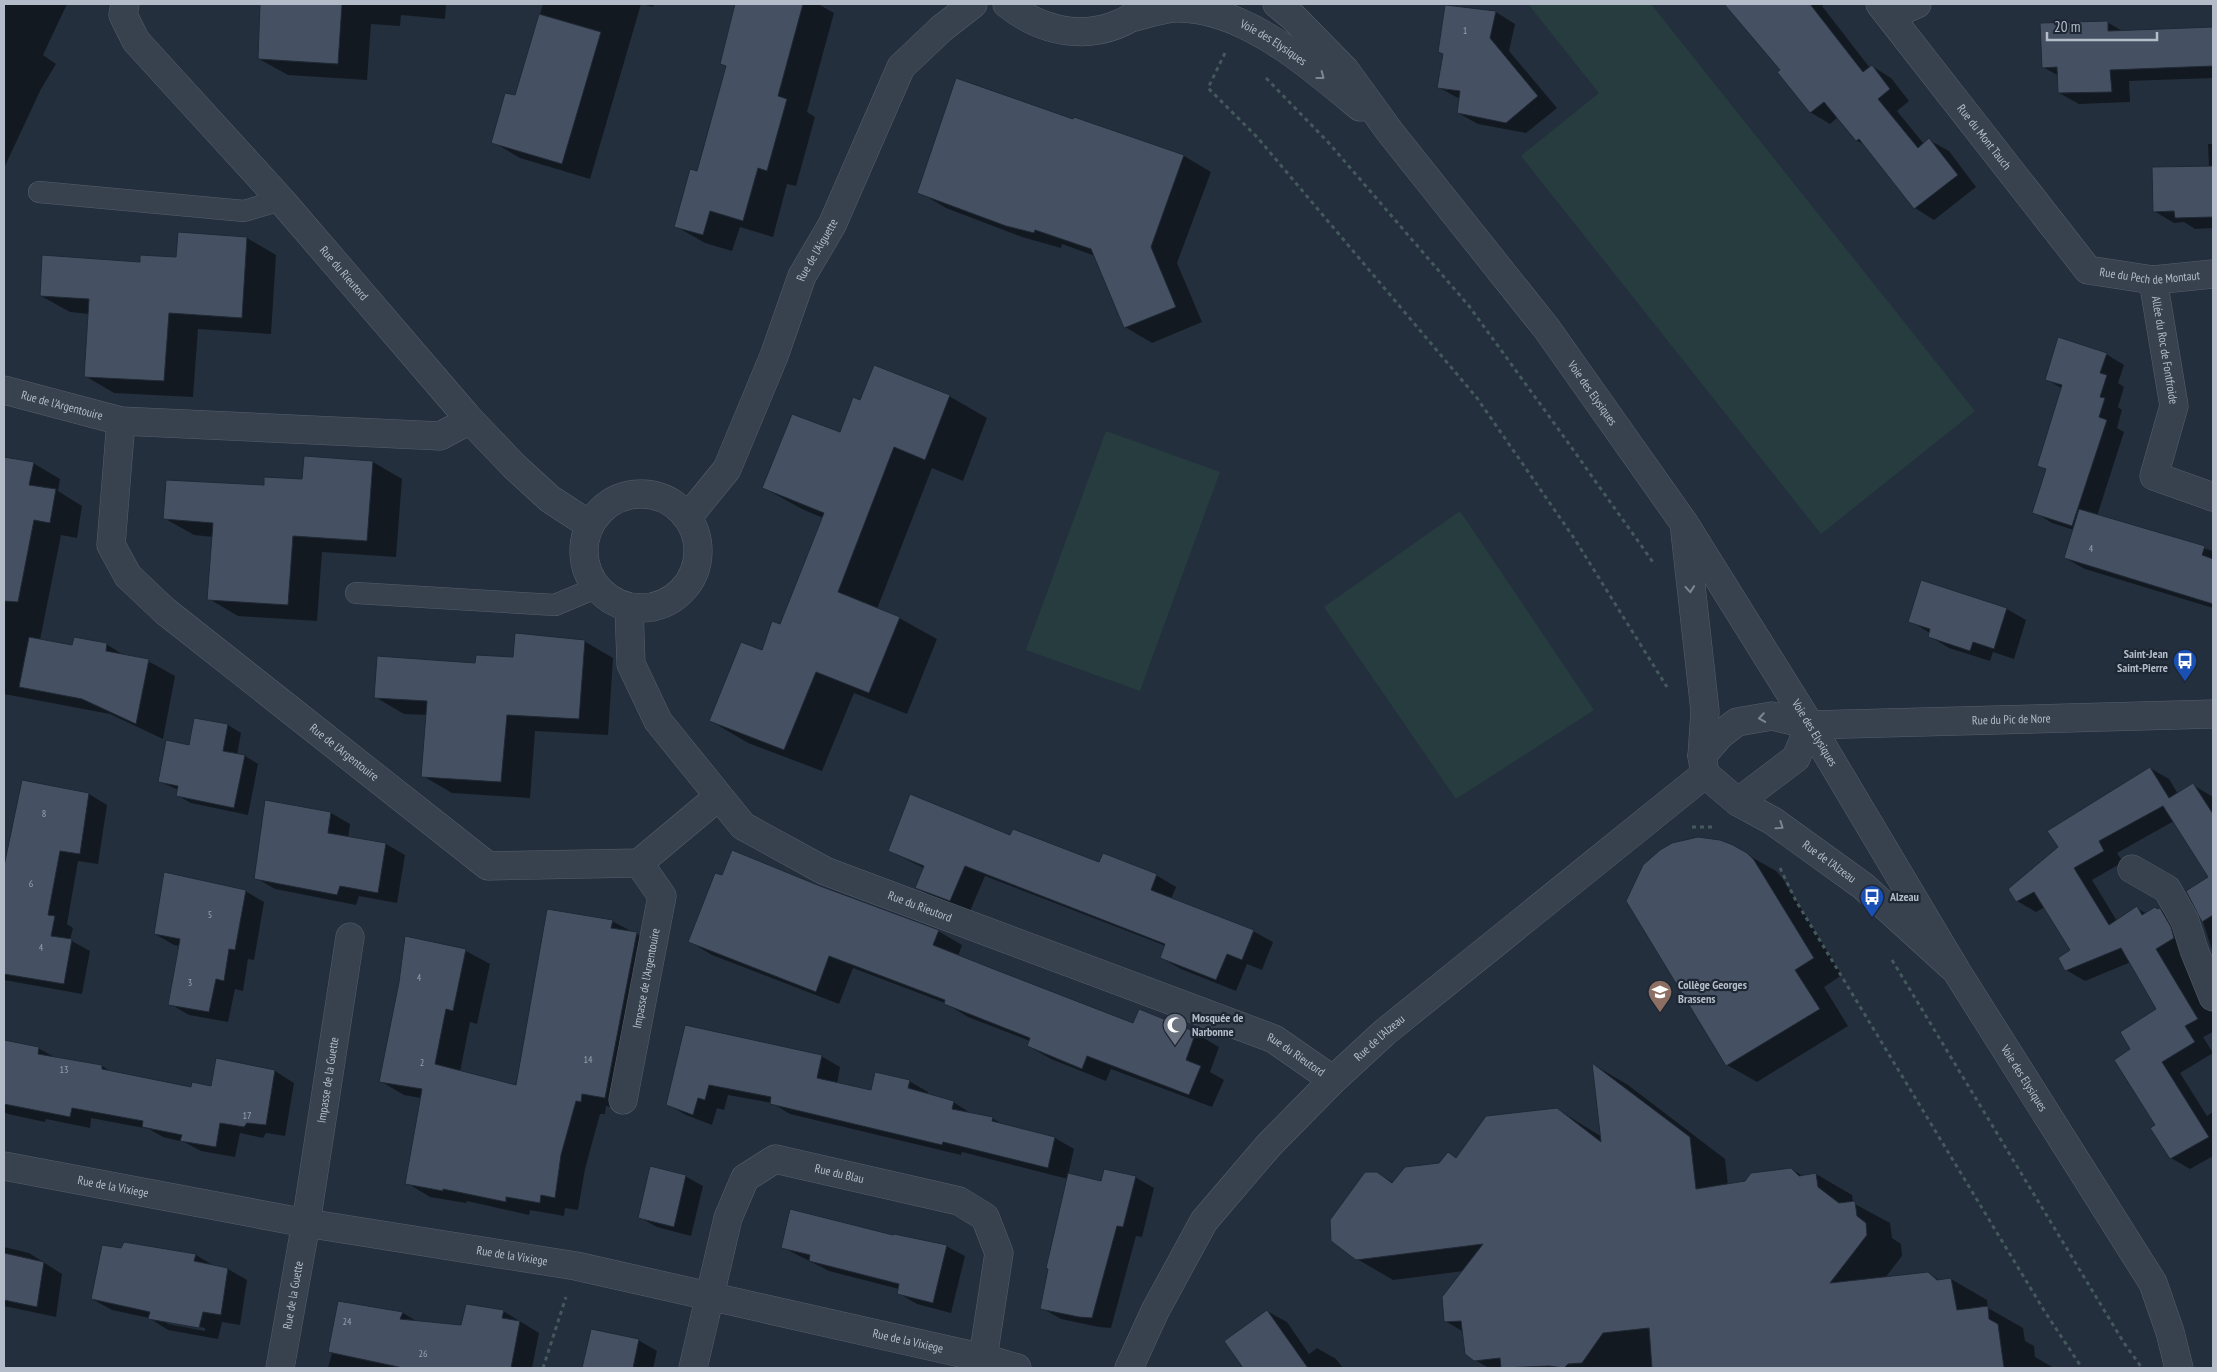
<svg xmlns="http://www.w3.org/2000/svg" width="2217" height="1372" viewBox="0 0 2217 1372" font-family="'PT Sans Narrow',sans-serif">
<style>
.green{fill:#263c3f}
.shadow{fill:#0007;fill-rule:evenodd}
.building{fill:#455162;stroke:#1f2835}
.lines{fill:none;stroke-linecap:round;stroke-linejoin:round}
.service-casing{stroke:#565f6c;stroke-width:22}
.minor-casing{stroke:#565f6c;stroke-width:29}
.tertiary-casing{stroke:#565f6c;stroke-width:29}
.path{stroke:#44595c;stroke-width:3;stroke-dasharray:4 4;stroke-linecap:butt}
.service{stroke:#38414e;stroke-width:21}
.minor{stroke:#38414e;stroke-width:28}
.tertiary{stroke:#38414e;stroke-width:28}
.oneway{stroke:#7c8592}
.labels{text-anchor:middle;stroke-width:4.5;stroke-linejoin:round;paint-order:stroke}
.number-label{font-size:10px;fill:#98a1af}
.street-label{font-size:12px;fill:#b4bcc9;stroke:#1d2633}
.poi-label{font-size:12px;font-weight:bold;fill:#b4bcc9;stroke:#1d2633;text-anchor:start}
</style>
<rect width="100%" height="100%" fill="#242f3e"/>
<!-- green -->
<path class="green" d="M1528,4H1651L1975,411L1821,534L1521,156L1599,93Z
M1106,431L1220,472L1140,691L1026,650Z
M1460,511L1594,710L1456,799L1324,607Z"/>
<!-- shadow -->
<path class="shadow" d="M4,4H67L43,55L56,64L41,89L4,168Z
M262,4H446L445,19L401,15L400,26L371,24L367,80L288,75L259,59Z
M543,4H654L653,7L641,4L590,179L520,158L493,142L516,97Z
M737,4H818L834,13L807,112L815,117L796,186L787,184L773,237L740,227L732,251L705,243L675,226L698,173L727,67L721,63Z
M1725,4H1825L1822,6L1870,68L1872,66L1891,78L1909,101L1897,111L1924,144L1929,140L1949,151L1976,187L1934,220L1915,208L1866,146L1856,140L1838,117L1830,124L1810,112L1781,70Z
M1496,12L1515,24L1509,51L1557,108L1526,133L1478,124L1458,113L1460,99L1438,87Z
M2107,22L2124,32L2213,29V78L2129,81L2130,102L2079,104L2059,93V76L2043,67Z
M1075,119L1184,156L1211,172L1177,263L1202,322L1152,343L1125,327L1095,256L1062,244L1061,248L1022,237L946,208L919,192L1074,121Z
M2208,144H2213V228L2195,229L2184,222L2174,223L2154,211L2209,167Z
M179,233L247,238L276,255L271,334L198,329L193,397L114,393L85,376L89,314L70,312L41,296L141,263L177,258Z
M2106,354L2124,365L2118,383L2124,387L2118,407L2122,410L2117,428L2124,432L2097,516L2213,551V608L2085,569L2065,558L2074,530L2052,523L2034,512L2047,470L2039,465L2063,389L2046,379Z
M949,396L987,418L963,481L932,468L877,609L899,618L937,639L907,714L854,693L822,771L748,743L711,721L763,652L780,625L823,518L802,509L764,488L841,434L860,402Z
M4,458L33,463L60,479L58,491L82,506L77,538L61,535L40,640L73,647L106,644L127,657L148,661L175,676L163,739L110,714L4,694Z
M305,458L373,462L402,479L396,557L322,552L317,621L238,616L209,599L213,537L194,535L164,518L303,480Z
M2007,609L2026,620L2014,659L1993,652L1990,661L1949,648L1929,636L1930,633L1910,621Z
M584,641L613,658L608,735L535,731L530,798L452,793L423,776L427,715L404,714L375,697L476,664L514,658Z
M228,725L241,733L237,755L245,756L258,764L248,815L191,803L178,796L179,790L160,782L190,746Z
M2150,768L2169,779L2178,794L2193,785L2213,797V953L2201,916L2210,877L2174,821L2117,853L2123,862L2092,880L2117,921L2137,908L2147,914L2160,909L2179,920L2213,1004V1032L2203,1037L2213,1053L2180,1073L2207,1116L2213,1112V1156L2190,1169L2171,1158L2157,1125L2132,1050L2158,1010L2131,962L2085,981L2066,970L2071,950L2045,907L2036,912L2017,901Z
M89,794L107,805L98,864L78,861L67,924L73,928L70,940L90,951L82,994L4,980V871L9,845Z
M331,813L350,824L348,838L386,844L405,855L397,903L359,896L356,905L275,889L256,878Z
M1011,837L1100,864L1156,875L1176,887L1171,899L1253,931L1273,942L1262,970L1247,964L1236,991L1181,969L1161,958L1166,946L985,876L970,911L936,899L916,887L924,868L889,851Z
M1746,854L1776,871L1783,879L1842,975L1824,987L1848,1026L1757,1082L1727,1065Z
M819,887L938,931L962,945L958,956L1134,1025L1195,1033L1219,1047L1210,1072L1224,1080L1212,1107L1111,1069L1106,1081L1051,1059L1028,1046L1030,1041L968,1017L945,1003L853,968L839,1004L712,955L689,941Z
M245,891L264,902L254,960L248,959L243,991L235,989L228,1022L189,1015L170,1004L180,946L174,945L155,934Z
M612,921L661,947L629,1111L606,1106L605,1114H600L585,1169L578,1210L565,1208L564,1216L530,1210L529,1215L467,1201L466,1203L430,1197L407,1183L421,1098L404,1095L380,1081L400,982L406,937L466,951L490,964L477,1024L470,1022L460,1072L517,1087Z
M686,1026L821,1056L840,1067L837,1084L872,1092L909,1081L928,1092V1095L953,1102L972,1114L992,1118L1004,1125L1055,1138L1074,1149L1068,1175L1102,1183L1135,1177L1154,1188L1142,1237L1136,1236L1111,1328L1099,1327L1061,1319L1042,1308L1068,1179L962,1152L961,1155L790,1114L772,1103L728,1095L724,1110L717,1108L712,1125L686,1115L667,1104Z
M4,1041L38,1048L56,1058L102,1066L112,1072L192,1088L212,1087L217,1060L275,1071L294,1083L285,1136L266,1133L263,1138L240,1133L235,1157L201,1151L184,1142L163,1137L149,1129L91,1118L90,1128L46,1119L45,1122L8,1114L4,1112Z
M1594,1065L1628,1085L1725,1159L1728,1185L1791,1169L1803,1176L1816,1174L1852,1195L1853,1203L1890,1223L1892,1238L1901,1244L1902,1256L1885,1278L1928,1273L1941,1281L1951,1279L1987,1300L1988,1308L2023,1328L2025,1341L2034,1346L2035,1357L2054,1368H1489L1475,1360L1464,1332L1445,1321L1464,1271L1393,1280L1357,1259L1377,1173L1394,1183L1457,1159L1557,1109L1602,1137Z
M685,1176L703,1186L691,1236L657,1227L639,1217Z
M894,1237L946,1246L965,1256L951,1313L917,1304L898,1293L899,1289L829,1271L782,1247Z
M125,1243L196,1255L216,1267L228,1269L247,1280L240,1325L222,1322L218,1339L168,1330L149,1318L112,1310L92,1299ZM165,1321L205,1328V1331L168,1324Z
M4,1247L29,1253L62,1274L56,1317L4,1306Z
M503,1311L539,1333L532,1368H328L332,1353L329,1352L403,1313L418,1322L462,1326Z
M1267,1311L1287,1322L1309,1354L1317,1348L1336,1359L1343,1368H1245L1226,1341Z
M592,1330L638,1340L657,1351L653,1368H583Z"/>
<!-- building -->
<path class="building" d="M260,4H342L338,64L258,59Z
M735,4H803L778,96L787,99L767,171L758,168L743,221L710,211L703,235L674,227L690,169L697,171L726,66L720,64Z
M1724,4H1810L1863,72L1872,65L1890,89L1878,99L1918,148L1929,138L1958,175L1914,209L1859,139L1856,141L1824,102L1810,113L1777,72L1780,70Z
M1445,5L1496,11L1490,38L1538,96L1506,123L1457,113L1460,91L1437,88L1443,54L1438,52Z
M539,14L601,32L562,164L491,143L505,93L515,95Z
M2108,21V31L2213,27V66L2110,70L2112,92L2058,93L2057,67L2042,68L2040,23Z
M956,78L1073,119L1074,117L1184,155L1151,247L1176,307L1124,328L1091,249L1035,230L1034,233L1006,226L917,193Z
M2213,166V217L2175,218L2174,211L2153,212L2152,167Z
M178,232L247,237L242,318L169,313L164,381L84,377L89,299L40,296L42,255L140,262V255L176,257Z
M2058,337L2107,353L2100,373L2107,375L2100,397L2105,398L2099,417L2107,420L2072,526L2032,513L2046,469L2037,466L2062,385L2045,380Z
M874,365L950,395L925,460L894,447L838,592L900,617L869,693L816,672L784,750L709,721L741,642L762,650L772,621L780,624L824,513L762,488L792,414L840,432L853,397L860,400Z
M304,456L373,461L367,541L293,536L288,605L207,600L213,523L163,519L166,480L264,485V477L302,479Z
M4,457L34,462L29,485L56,489L50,523L34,520L18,602L4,601Z
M2079,509L2205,546L2202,555L2213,559V604L2064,558Z
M1921,580L2007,608L1994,649L1973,642L1970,651L1928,637L1930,629L1908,622Z
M515,633L585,640L579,719L507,715L501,782L421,777L427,701L374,698L377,656L475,663L476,655L513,657Z
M29,637L72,645L74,637L107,643L106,651L149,659L136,724L82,699L19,687Z
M194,718L228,724L223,751L245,755L234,808L176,796L178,786L158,782L166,740L189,745Z
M2150,767L2169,798L2193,783L2213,814V915L2202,922L2186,891L2208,877L2163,806L2099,841L2104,851L2074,868L2109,925L2137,906L2142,915L2155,907L2157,909L2160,908L2171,927L2174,938L2156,949L2198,1019L2185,1026L2195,1042L2162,1062L2209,1137L2170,1159L2150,1128L2155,1125L2114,1060L2130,1049L2120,1032L2156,1009L2121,948L2065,971L2058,958L2070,950L2034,892L2016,902L2008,889L2058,847L2047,831Z
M22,780L89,793L80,854L60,851L48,915L55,916L51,936L72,939L64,984L4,974V866Z
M910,794L1010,835L1013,829L1099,862L1103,853L1157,874L1151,890L1254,930L1242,960L1227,954L1216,980L1160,958L1165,944L965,866L950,901L915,888L924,866L888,851Z
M265,800L331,812L328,833L386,843L378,893L340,886L337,895L254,879Z
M1698,837L1720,840L1733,845L1747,853L1754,860L1814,958L1795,970L1820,1009L1726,1066L1626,901L1643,865L1660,850L1672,843Z
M732,850L820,886L939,930L933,945L991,968L1133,1023L1139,1009L1196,1032L1186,1060L1201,1066L1189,1095L1087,1056L1082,1069L1027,1046L1030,1038L944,1004L945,1000L829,956L816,992L688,942L715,873L722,875Z
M164,872L246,890L235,950L229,949L224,981L216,979L209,1012L168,1005L180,939L154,934Z
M547,909L613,920L611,928L637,932L605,1098L582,1094L581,1102L576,1101L561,1155L555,1198L541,1195L540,1203L506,1197V1202L443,1189V1191L405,1184L422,1089L379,1082L399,982L405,936L466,949L453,1011L446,1009L435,1064L516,1085Z
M685,1025L822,1055L817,1078L871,1090L875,1072L910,1080L908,1088L954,1101L952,1109L993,1117L992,1121L1055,1137L1048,1168L943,1142L942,1145L808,1113L770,1104L771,1097L709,1085L705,1100L698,1098L693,1115L666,1105Z
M4,1040L39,1047L38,1054L102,1065V1069L191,1087L192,1082L211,1086L216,1058L275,1070L266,1125L247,1123L244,1127L220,1123L216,1147L180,1141L182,1135L142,1127L143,1121L72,1108L70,1117L4,1104Z
M1592,1063L1690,1137L1696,1189L1745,1181L1751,1173L1791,1168L1799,1176L1816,1173L1818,1187L1839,1203L1855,1201L1857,1216L1866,1223L1867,1235L1830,1283L1928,1272L1937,1280L1951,1278L1957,1310L1988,1306L1989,1319L1998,1324L2004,1368H1652L1649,1328L1603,1333L1582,1363L1568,1364L1564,1368L1549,1366L1501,1368L1500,1358L1474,1361L1465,1354L1461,1321L1444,1322L1442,1297L1483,1244L1356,1260L1331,1241L1330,1220L1365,1172H1377L1392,1183L1405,1167L1439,1163L1448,1152L1456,1158L1486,1116L1557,1108L1601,1142Z
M650,1166L686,1175L674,1227L638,1218Z
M1104,1169L1136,1176L1123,1227L1117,1226L1092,1318L1079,1317L1040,1309L1048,1269L1046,1268L1068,1173L1101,1181Z
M790,1209L893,1235L894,1234L947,1245L933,1303L897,1294L899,1284L809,1261L810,1255L781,1248Z
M124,1242L196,1254L194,1261L228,1268L221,1315L203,1312L199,1328L148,1319L150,1312L91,1299L102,1245L121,1248Z
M4,1253L44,1262L37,1307L4,1300Z
M338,1301L403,1312L400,1319L461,1325L466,1304L504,1310L502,1318L520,1321L511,1368H403L328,1352Z
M1267,1310L1308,1368H1243L1224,1341Z
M591,1329L639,1339L633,1368H582Z"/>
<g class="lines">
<defs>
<path id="service" d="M39,192L244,211L281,200
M356,593L555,605L598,587"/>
<g id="minor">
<path id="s1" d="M125,4L123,15L136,41L281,200L470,420L515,467L550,499L590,525"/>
<path id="s2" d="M1880,4L2088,270L2153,280L2213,274"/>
<path d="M1890,16L1917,4"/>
<path id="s3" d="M2153,280L2174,406L2154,476L2213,497"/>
<path id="s4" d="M4,390L121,421L440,436L470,420"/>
<path id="s5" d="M121,421L111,545L128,576L165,611L488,866L639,863L718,797"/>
<circle cx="641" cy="551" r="57"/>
<path id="s6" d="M688,517L727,469L774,356L802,276L832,225L901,67L941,29L973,4"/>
<path id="s7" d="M1684,523L1705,711L1702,756L1705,774L1738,802L1773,821L1863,886L1951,966"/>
<path id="s8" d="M629,607L631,664L658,721L743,826L825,871L1274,1039L1333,1080"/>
<path id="s9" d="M1702,756L1720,735L1737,722L1772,716L1810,725L2213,714"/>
<path d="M1738,802L1796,758L1810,725"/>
<path d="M2132,869L2167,889L2185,921L2194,950L2213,997"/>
<path id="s10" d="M623,1100L662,896L639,863"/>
<path id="s11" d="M4,1166L306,1223L576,1266L983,1358L1017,1368"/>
<path id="s12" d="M280,1368L306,1223L350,937"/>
<path id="s13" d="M693,1368L728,1218L745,1178L775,1159L959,1201L985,1217L999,1253L983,1358"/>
<path id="s14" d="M1129,1368L1155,1311L1204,1221L1269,1145L1333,1080L1385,1032L1705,774"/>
</g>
<g id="tertiary">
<path d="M1007,4C1050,38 1104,43 1147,6"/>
<path id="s15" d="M1277,4L1293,17L1345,70L1390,132L1547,329L1684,523L1810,725L1957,972L2153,1283L2170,1332L2179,1368"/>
<path id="s16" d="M1134,17C1147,14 1161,9 1175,8C1243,6 1310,66 1360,107"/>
</g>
</defs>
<!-- service casing -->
<use href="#service" class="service-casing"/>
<!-- minor casing -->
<use href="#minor" class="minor-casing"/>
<!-- tertiary casing -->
<use href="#tertiary" class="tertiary-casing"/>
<!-- path -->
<path class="path" d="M1225,53L1208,88L1257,137L1477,398L1574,538L1667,687
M1266,78L1328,142L1469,306L1559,430L1655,565
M1692,827H1716
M1780,868L1796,901L2045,1312L2082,1368
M1892,960L2124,1343L2142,1368
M543,1368L566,1297"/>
<!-- service -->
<use href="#service" class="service"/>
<!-- minor -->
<use href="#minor" class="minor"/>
<!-- tertiary -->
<use href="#tertiary" class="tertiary"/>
</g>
<!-- one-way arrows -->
<defs><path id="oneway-chevron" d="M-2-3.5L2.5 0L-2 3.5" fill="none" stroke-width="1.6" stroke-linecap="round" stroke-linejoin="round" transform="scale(1.25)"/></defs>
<g class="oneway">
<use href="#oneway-chevron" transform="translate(1321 76) rotate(37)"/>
<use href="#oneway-chevron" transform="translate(1690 589) rotate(85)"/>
<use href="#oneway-chevron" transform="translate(1762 718) rotate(171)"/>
<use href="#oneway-chevron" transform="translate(1780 826) rotate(35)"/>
</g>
<!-- icons -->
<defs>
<symbol id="bus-pin" viewBox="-11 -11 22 30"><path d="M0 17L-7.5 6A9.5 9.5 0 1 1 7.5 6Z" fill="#1a4fb4" stroke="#1d2633"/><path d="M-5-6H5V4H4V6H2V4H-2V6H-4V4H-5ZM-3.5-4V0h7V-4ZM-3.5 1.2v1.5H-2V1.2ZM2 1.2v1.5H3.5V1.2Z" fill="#fff"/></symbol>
<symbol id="school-pin" viewBox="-11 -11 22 30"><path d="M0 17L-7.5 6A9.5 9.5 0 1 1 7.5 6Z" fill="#8d6e63" stroke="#1d2633"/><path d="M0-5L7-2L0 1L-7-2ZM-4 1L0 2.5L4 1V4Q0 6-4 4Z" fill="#fff"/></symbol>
<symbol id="mosque-pin" viewBox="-11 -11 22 30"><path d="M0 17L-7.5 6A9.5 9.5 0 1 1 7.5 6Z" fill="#6b7280" stroke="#1d2633"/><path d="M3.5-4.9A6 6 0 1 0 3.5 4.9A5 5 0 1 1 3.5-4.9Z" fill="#fff"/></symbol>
</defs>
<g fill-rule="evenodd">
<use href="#bus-pin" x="2171" y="647" width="28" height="38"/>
<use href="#bus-pin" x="1858" y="883" width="28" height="38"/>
<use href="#school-pin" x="1646" y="978" width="28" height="38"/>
<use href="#mosque-pin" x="1161" y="1011" width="28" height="38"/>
</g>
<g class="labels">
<!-- number labels -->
<g class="number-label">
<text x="1465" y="34">1</text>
<text x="2091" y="552">4</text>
<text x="44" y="817">8</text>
<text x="31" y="887">6</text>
<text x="210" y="918">5</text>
<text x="41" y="951">4</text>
<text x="419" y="981">4</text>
<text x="190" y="986">3</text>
<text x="588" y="1063">14</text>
<text x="422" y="1066">2</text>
<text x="64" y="1073">13</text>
<text x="247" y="1119">17</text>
<text x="347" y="1325">24</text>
<text x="423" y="1357">26</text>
</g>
<!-- street labels -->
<g class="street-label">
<text dy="4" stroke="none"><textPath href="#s16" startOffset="148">Voie des Elysiques</textPath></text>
<text dy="4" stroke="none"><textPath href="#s2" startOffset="169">Rue du Mont Tauch</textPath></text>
<text dy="4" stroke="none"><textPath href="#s6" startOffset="299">Rue de l'Aiguette</textPath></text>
<text dy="4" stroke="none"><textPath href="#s2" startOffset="400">Rue du Pech de Montaut</textPath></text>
<text dy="4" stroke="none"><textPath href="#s1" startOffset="352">Rue du Rieutord</textPath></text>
<text dy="4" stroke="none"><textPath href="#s3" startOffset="71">Allée du Roc de Fontfroide</textPath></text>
<text dy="4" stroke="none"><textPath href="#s15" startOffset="502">Voie des Elysiques</textPath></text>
<text dy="4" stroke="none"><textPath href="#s4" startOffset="60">Rue de l'Argentouire</textPath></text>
<text dy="4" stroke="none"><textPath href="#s9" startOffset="325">Rue du Pic de Nore</textPath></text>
<text dy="4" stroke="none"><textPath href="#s15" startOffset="908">Voie des Elysiques</textPath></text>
<text dy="4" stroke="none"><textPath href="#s5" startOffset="439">Rue de l'Argentouire</textPath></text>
<text dy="4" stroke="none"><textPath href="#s7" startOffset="405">Rue de l'Alzeau</textPath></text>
<text dy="4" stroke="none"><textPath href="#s8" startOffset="450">Rue du Rieutord</textPath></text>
<text dy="4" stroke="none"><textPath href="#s10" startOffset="124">Impasse de l'Argentouire</textPath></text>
<text dy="4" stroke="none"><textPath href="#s14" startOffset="419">Rue de l'Alzeau</textPath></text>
<text dy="4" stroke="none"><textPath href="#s8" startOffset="855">Rue du Rieutord</textPath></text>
<text dy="4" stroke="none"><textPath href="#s15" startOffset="1312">Voie des Elysiques</textPath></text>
<text dy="4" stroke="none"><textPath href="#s12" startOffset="292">Impasse de la Guette</textPath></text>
<text dy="4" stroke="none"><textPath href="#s13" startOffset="299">Rue du Blau</textPath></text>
<text dy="4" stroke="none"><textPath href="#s11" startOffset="111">Rue de la Vixiege</textPath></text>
<text dy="4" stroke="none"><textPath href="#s11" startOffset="516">Rue de la Vixiege</textPath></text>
<text dy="4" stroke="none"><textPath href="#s12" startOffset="74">Rue de la Guette</textPath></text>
<text dy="4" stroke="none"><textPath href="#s11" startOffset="921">Rue de la Vixiege</textPath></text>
</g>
<!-- poi labels -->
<g class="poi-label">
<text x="2168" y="658" text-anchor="end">Saint-Jean<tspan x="2168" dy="14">Saint-Pierre</tspan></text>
<text x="1890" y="901">Alzeau</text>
<text x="1678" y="989">Collège Georges<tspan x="1678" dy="14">Brassens</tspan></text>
<text x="1192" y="1022">Mosquée de<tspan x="1192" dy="14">Narbonne</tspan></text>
</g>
</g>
<!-- border -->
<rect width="2217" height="1372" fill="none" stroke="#b4bcc9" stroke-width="10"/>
<!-- scale -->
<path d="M2047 32v8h110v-8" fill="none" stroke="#b4bcc9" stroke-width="2.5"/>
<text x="2054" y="32" font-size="15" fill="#b4bcc9" stroke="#1d2633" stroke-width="4" paint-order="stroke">20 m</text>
</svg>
